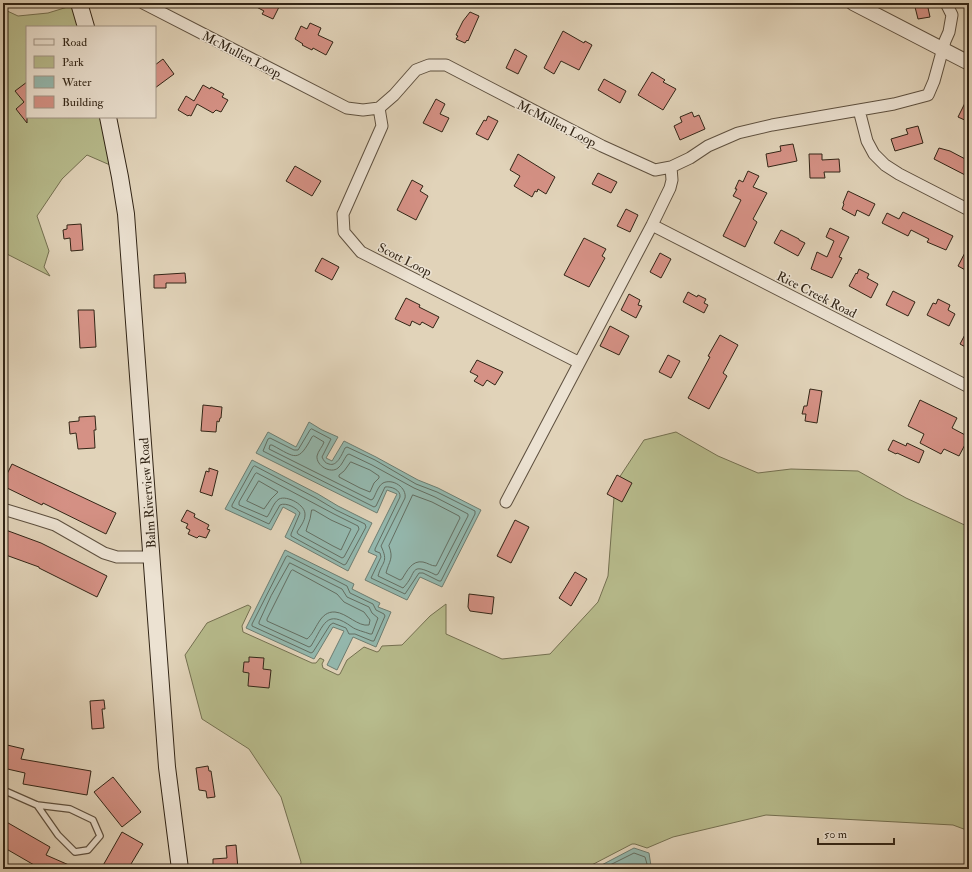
<svg xmlns="http://www.w3.org/2000/svg" width="972" height="872" viewBox="0 0 972 872" font-family="'IM FELL Double Pica',serif">
<style>
.green{fill:#b7bb8c;stroke:#747051}
.water{fill:#94b8ae;stroke:#6d7d71}
.lines{fill:none;stroke-linecap:round;stroke-linejoin:round}
.shore{stroke:#636e62;stroke-width:1}
.building{fill:#d59185;stroke:#322516}
.service-casing{stroke:#5e503f;stroke-width:8}
.minor-casing{stroke:#5e503f;stroke-width:13}
.tertiary-casing{stroke:#5e503f;stroke-width:16}
.secondary-casing{stroke:#322516;stroke-width:18}
.service{stroke:#ece2d2;stroke-width:5.5}
.minor{stroke:#ece2d2;stroke-width:11}
.tertiary{stroke:#ece2d2;stroke-width:14}
.secondary{stroke:#ece2d2;stroke-width:16}
.labels{text-anchor:middle;stroke-width:3;stroke-linejoin:round;paint-order:stroke}
.street-label{font-size:13px;fill:#322516;stroke:#ece2d2}
</style>
<rect width="100%" height="100%" fill="#e1d3b9"/>
<filter id="stains"><feTurbulence type="fractalNoise" baseFrequency=".005" numOctaves="4"/><feColorMatrix values="0 0 0 0 .2 0 0 0 0 .09 0 0 0 0 .02 0 0 0 .5 -.17"/></filter>
<radialGradient id="worn" r=".72"><stop offset=".6" stop-color="#630" stop-opacity="0"/><stop offset="1" stop-color="#630" stop-opacity=".3"/></radialGradient>
<!-- green -->
<path class="green" d="M74,5L80,27H27V117H103L110,165L87,155L62,179L37,216L49,251L44,267L50,276L3,252V9L18,16L48,13Z
M676,432L718,456L758,473L791,469L858,471L906,498L969,527V831L953,825L766,815L673,837L647,848L635,844H632L584,869H300L301,862L281,797L249,749L202,719L185,655L207,623L248,605L251,607L242,626L243,632L312,663H316L320,658L324,660L322,664L323,668L338,675L340,674L347,660L364,647L377,652L379,651L382,646L402,645L430,616L446,604V634L502,659L550,654L598,602L608,576L615,484L644,440Z"/>
<!-- water -->
<path class="water" d="M309,422L322,430L338,437L326,458L332,461L344,441L376,457L418,480L438,488L481,510L442,587L420,577L407,600L365,580L377,556L368,552L397,494L387,490L377,513L256,453L268,432L296,447Z
M252,460L318,494L338,506L372,523L348,571L285,537L296,514L283,507L271,530L225,509Z
M285,550L354,584L352,589L380,603L378,607L391,612L376,647L353,637L337,670L327,665L344,631L333,627L314,659L246,628Z
M634,848L649,853L651,866L648,869H594Z"/>
<g class="lines">
<!-- shore -->
<path class="shore" d="M312,429L331,439L322,457C324,461 325,463 329,464C337,467 342,454 345,448L347,447L375,460L416,484L437,492L475,511V514L441,581H439L423,573H419L405,594L371,578L381,557L380,553L375,551V549L400,497C401,490 391,486 385,487L376,506L374,507L263,451L268,439L270,438L294,450H298L310,430Z
M314,436L324,442C323,446 318,451 317,456C316,466 331,474 338,468C342,465 344,459 347,455L349,454L372,465L414,488L435,497L468,514V516L438,574L436,575C408,561 418,573 403,588L378,576C382,561 389,563 381,546L405,498C407,488 393,478 383,483C378,486 376,494 373,499L371,500L269,449L270,445H272C296,458 298,463 312,437Z
M351,462L370,470L379,476V478L374,483L370,492L360,488L339,477V475L344,471Z
M255,466L316,498L336,510L365,524L366,527L346,564L344,565L291,536V534L300,513C297,508 286,502 280,505L269,524L232,507V505L253,467Z
M257,473L334,514L358,526L359,529L344,557L342,558L298,534L297,532C300,527 305,521 305,515C306,505 287,495 279,499C273,503 271,512 267,517L239,505V502L255,474Z
M259,481L278,492L271,499L264,509L247,501Z
M413,495L432,502L459,516L460,518L436,566C431,566 428,563 423,562C412,560 407,571 402,579L400,580L386,573C389,561 394,559 389,546Z
M312,510H314L331,520L351,529L341,550L333,546L306,531L310,519Z
M288,556L347,586L350,593L373,604L376,610L384,614L385,616L374,641H372L355,634H349L346,628L333,623L330,625L313,652L311,653L252,626V624L286,557Z
M290,563L342,589L347,597L369,607L372,613L378,618L372,634H370C365,632 356,630 352,627C326,608 324,625 311,646L309,647L259,624V622L271,596Z
M293,570L337,594L344,602L364,612L370,620L369,625C358,627 347,613 335,612C319,611 317,631 307,639L267,621V619L291,571Z
M602,869L634,853L645,857L647,864L646,869"/>
</g>
<!-- building -->
<path class="building" d="M249,3H281L273,19L262,14L264,11Z
M914,3H927L930,17L918,19Z
M470,12L479,16L468,41L467,40L465,43L456,39L458,36L456,35L463,21Z
M310,23L321,28L318,35L333,42L326,55L313,48L312,50L302,45L303,44L295,39L301,26L307,29Z
M563,31L584,43L585,41L592,45L579,70L561,61L554,74L544,68Z
M515,49L527,56L518,74L506,68Z
M163,59L174,74L155,88V65Z
M652,72L665,80L663,82L676,89L663,110L638,95Z
M604,79L626,91L620,103L598,90Z
M27,82V123L16,109L24,102L15,91Z
M203,85L210,89L211,87L224,94L222,97L228,100L221,112L216,110L213,113L197,104L191,116L189,115L188,116L178,110L186,96L194,101Z
M969,95V122L958,117Z
M436,99L445,104L440,114L449,118L442,132L423,123Z
M692,112L694,117L699,115L705,129L680,140L674,126L682,122L680,117Z
M488,116L498,121L488,140L476,134L484,120L486,121Z
M918,126L923,143L895,151L891,139L908,134L906,129Z
M793,144L797,161L768,167L766,154L781,151L780,146Z
M939,148L950,151L969,161V177L934,159Z
M518,154L555,177L546,194L538,189L537,192L535,191L532,197L514,186L520,176L510,170Z
M809,154H822V160L839,159L840,172H824L825,178H810Z
M295,166L321,181L312,196L286,181Z
M748,171L759,176L753,187L767,193L753,219L757,222L745,247L723,236L741,200L733,196L737,189H735L739,180L743,182Z
M598,173L617,182L611,193L592,184Z
M412,180L423,186L420,191L428,196L416,220L397,210Z
M848,191L875,204L869,216L857,210L855,216L842,209L844,204L843,203Z
M626,209L638,215L630,232L617,226Z
M903,212L953,236L946,250L927,242L929,239L911,230L908,236L882,223L887,213L899,219Z
M81,224L83,250L71,251L70,238L64,239L63,230L67,229V225Z
M830,228L849,237L839,257L842,258L832,278L811,269L817,252L827,257L834,241L826,237Z
M781,230L799,239V240L805,243L798,256L774,243Z
M584,238L606,249L602,256L605,258L589,287L564,275Z
M969,245V272L958,266Z
M660,253L671,259L661,278L650,272Z
M322,258L339,267L332,280L315,271Z
M859,269L869,274L867,278L878,284L871,298L849,286L856,273L857,274Z
M185,273L186,283H166V288H154V275Z
M893,291L915,302L908,316L886,305Z
M688,292L697,297L698,295L706,299L704,303L708,305L704,313L683,302Z
M629,294L640,300L638,305L642,306L636,318L621,310Z
M406,298L420,305L419,307L439,317L433,328L422,322L420,325L412,321L410,326L395,319Z
M938,299L950,305L948,310L955,314L949,326L927,315L933,303L936,304Z
M78,310H94L96,347L80,348Z
M610,326L629,336L619,355L600,346Z
M969,327V349L960,344Z
M720,335L738,345L723,373L727,376L709,409L688,398L710,357L708,356Z
M668,355L680,361L671,378L659,372Z
M477,360L503,372L495,385L487,380L483,386L474,381L478,376L470,372Z
M810,389L822,391L817,423L805,421L806,414H802L804,406H807Z
M920,400L957,418L952,428L969,437L959,456L944,449L941,454L920,443L924,434L908,426Z
M203,405L222,407L221,418H220L219,422L217,421L216,432L201,431Z
M95,416L96,430H94L95,448L78,449L76,433L70,434L69,422L79,421V417Z
M893,440L906,446L907,443L924,451L919,463L897,453L896,454L888,450Z
M12,464L116,513L106,534L43,503L42,505L3,486V482Z
M209,468L218,471L212,496L200,492L206,471L209,472Z
M617,475L632,483L622,502L607,494Z
M187,510L195,514L194,517L209,525L207,529L210,530L206,538L199,536L197,538L188,534L190,530L186,528L188,524L181,521Z
M515,520L529,527L511,563L497,556Z
M3,529L41,543L107,576L97,597L39,568V567L3,554Z
M575,572L587,579L571,606L559,598Z
M469,594L494,597L492,614L470,611L468,607Z
M249,657L264,658L263,669L271,670L269,688L248,686L249,673L243,672L244,662H249Z
M104,700L105,709H102L104,728L92,729L90,701Z
M3,744L24,749L21,759L91,771L87,795L23,784L25,773L3,768Z
M208,766L209,771H211L215,797L207,798L206,791L199,790L196,768Z
M113,777L141,812L122,827L94,792Z
M3,820L50,847L46,855L78,869H41L3,847Z
M122,832L143,844L128,869H101Z
M236,845L238,869H213V859L227,858L226,846Z"/>
<g class="lines">
<defs>
<path id="service" d="M3,790L37,805L70,809L93,820L100,836L88,850L75,852L58,835L37,805"/>
<path id="minor" d="M143,3L347,108L363,110L379,108L394,95L416,70L429,65H446L602,146L655,170L671,167L690,158L708,146L738,133L772,125L894,104L928,95L934,81L945,41L949,32L952,15L946,3
M379,108L382,126L343,214L344,232L361,252L578,362
M859,110L867,141L874,154L885,165L899,174L969,210
M652,225L969,387
M506,502L652,225L670,188L672,180L671,167
M3,509L36,519L55,525L104,553L117,557H151"/>
<path id="tertiary" d="M853,3L969,63"/>
<path id="secondary" d="M79,3L86,27
M108,117L120,177L126,214L167,767L180,869"/>
</defs>
<!-- service casing -->
<use href="#service" class="service-casing"/>
<!-- minor casing -->
<use href="#minor" class="minor-casing"/>
<!-- tertiary casing -->
<use href="#tertiary" class="tertiary-casing"/>
<!-- secondary casing -->
<use href="#secondary" class="secondary-casing"/>
<!-- service -->
<use href="#service" class="service"/>
<!-- minor -->
<use href="#minor" class="minor"/>
<!-- tertiary -->
<use href="#tertiary" class="tertiary"/>
<!-- secondary -->
<use href="#secondary" class="secondary"/>
</g>
<g class="labels">
<!-- street labels -->
<g class="street-label">
<text transform="translate(242 54) rotate(27)" y="5">McMullen Loop</text>
<text transform="translate(557 123) rotate(27)" y="5">McMullen Loop</text>
<text transform="translate(405 259) rotate(27)" y="5">Scott Loop</text>
<text transform="translate(817 294) rotate(27)" y="5">Rice Creek Road</text>
<text transform="translate(147 493) rotate(-94)" y="5">Balm Riverview Road</text>
</g>
</g>
<!-- margin -->
<rect width="972" height="872" fill="none" stroke="#e1d3b9" stroke-width="16"/>
<rect x="4" y="4" width="964" height="864" fill="none" stroke="#322516" stroke-width="2"/>
<rect x="8" y="8" width="956" height="856" fill="none" stroke="#322516"/>
<!-- legend -->
<rect x="26" y="26" width="130" height="92" fill="#ece2d2" stroke="#a29687"/>
<rect x="34" y="39" width="20" height="6" fill="#ece2d2" stroke="#a29687"/>
<text x="62" y="46" font-size="12" fill="#322516">Road</text>
<rect x="34" y="56" width="20" height="12" fill="#b7bb8c" stroke="#a29687"/>
<text x="62" y="66" font-size="12" fill="#322516">Park</text>
<rect x="34" y="76" width="20" height="12" fill="#94b8ae" stroke="#a29687"/>
<text x="62" y="86" font-size="12" fill="#322516">Water</text>
<rect x="34" y="96" width="20" height="12" fill="#d59185" stroke="#a29687"/>
<text x="62" y="106" font-size="12" fill="#322516">Building</text>
<!-- scale -->
<path d="M818 838v6h76v-6" fill="none" stroke="#322516" stroke-width="2"/>
<text x="824" y="838" font-size="12" fill="#322516" stroke="#ece2d2" stroke-width="3" paint-order="stroke">50 m</text>
<rect width="100%" height="100%" filter="url(#stains)"/>
<rect width="100%" height="100%" fill="url(#worn)"/>
</svg>
